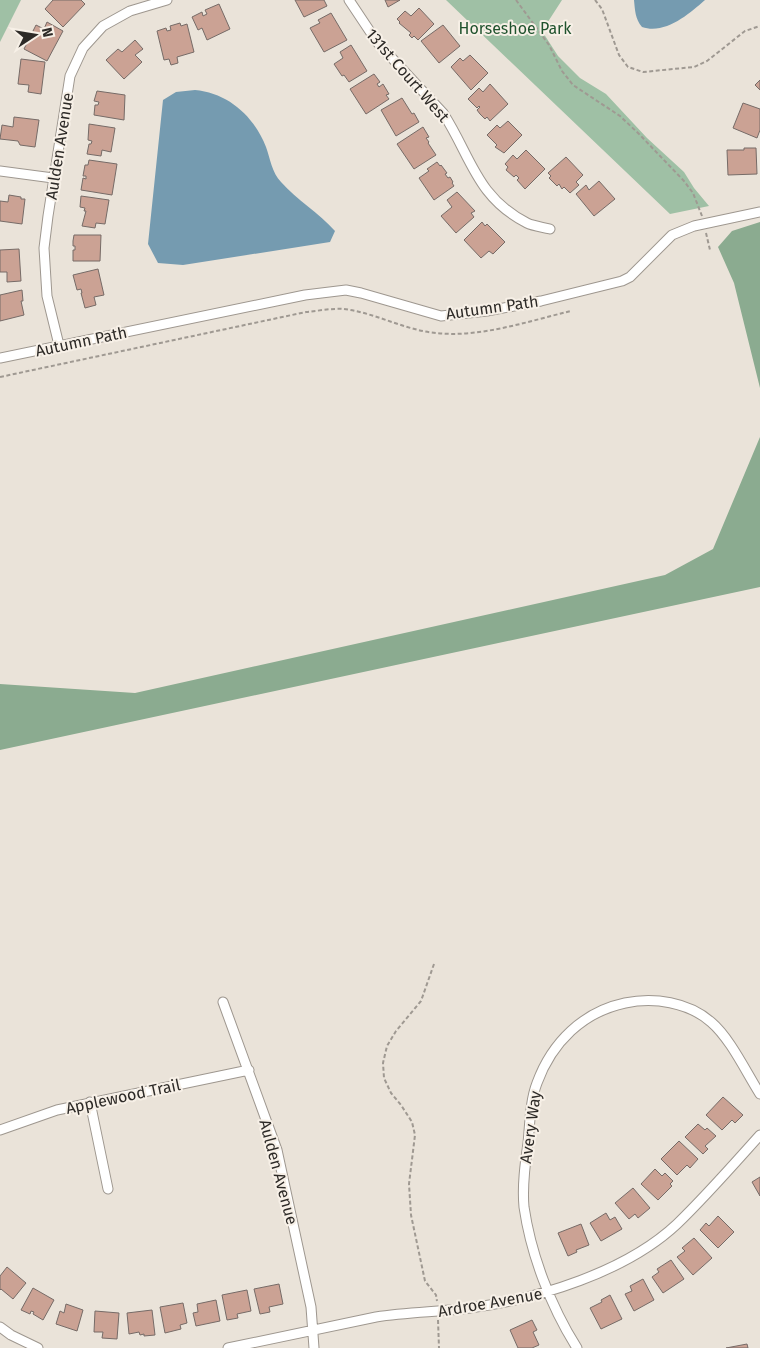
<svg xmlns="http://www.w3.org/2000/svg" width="760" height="1348" viewBox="0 0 760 1348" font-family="'Fira Sans',sans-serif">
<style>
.green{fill:#9fc0a5}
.forest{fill:#8bab90}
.water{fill:#759bb0}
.building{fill:#cba294;stroke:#766b67}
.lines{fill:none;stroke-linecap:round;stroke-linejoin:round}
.minor-casing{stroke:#9e978f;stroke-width:11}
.path{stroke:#9f9992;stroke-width:2;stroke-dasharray:4 2.5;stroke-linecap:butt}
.minor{stroke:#fff;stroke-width:9}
.labels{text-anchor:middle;stroke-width:4;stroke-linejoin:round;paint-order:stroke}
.park-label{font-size:16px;fill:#1f522d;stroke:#f7f0e7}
.street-label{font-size:16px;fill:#2d2a27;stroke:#f7f0e7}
</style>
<rect width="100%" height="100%" fill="#eae3d9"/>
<!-- green -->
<path class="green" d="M0,0H21L0,42Z
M446,0H562L542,31L558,56L580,78L606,94L647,138L684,172L694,188L709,206L670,214Z"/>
<!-- forest -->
<path class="forest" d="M760,222V388L734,283L718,247L732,231Z
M760,437V587L0,750V684L135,693L665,575L713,549Z"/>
<!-- water -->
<path class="water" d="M634,0H705C689,14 665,35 642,27C635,19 635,10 634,0Z
M195,90C228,93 254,116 266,147C270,158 272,173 281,182C297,200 319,213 335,231L330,242L183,265L158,263L148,244L163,100L176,92Z"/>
<!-- building -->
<path class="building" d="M53,0H81L85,4L63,27L45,9Z
M295,0H324L327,6L304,17Z
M385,0H400L388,7Z
M219,4L230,29L207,40L202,28L198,30L192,17L202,12L203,16L207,14L205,10Z
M419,8L434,24L418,40L414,36L412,38L409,35L411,33L399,23L400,22L397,19L405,11L411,16Z
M331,13L347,40L324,52L310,28L320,23L318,20Z
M47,22L63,31L47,61L24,49L36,25L44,29Z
M180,23L181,26L187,24L194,52L177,57L178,63L171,65L169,59L164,60L157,31L166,28L167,31L171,30L170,26Z
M443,25L460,46L439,63L421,41Z
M135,40L143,49L135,55L142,62L124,79L106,60L118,49L122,52Z
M351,45L367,71L349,82L344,75L342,76L334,64L343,58L340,52Z
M470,55L488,73L471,90L451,67L460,58L463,61Z
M21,59L45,62L41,94L28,92L29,85L18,84Z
M374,74L380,82L377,84L379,87L383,84L389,94L386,95L389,99L366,114L350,89Z
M760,80V90L755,85Z
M490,84L508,104L490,121L487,117L485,119L480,114L477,110L480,107L479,106L477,108L468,99L479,88L483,92Z
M97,91L125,95L124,120L94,115L95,105H98L99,102L94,101Z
M402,98L412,114L414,113L419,122L396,136L381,110Z
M743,103L760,109V130L757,138L733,128Z
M14,117L39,120L35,147L20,145L18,141L0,139L2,125L13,127Z
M508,121L522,135L504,153L495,147L497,145L487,135L497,125L500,128Z
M89,124L115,128L111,152L102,150L101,156L87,154L89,144H91L92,141L88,140Z
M423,127L429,137L426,138L429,142L428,143L436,155L414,169L397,144Z
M744,148H756L757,174L728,175L727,150H744Z
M526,150L545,169L525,189L517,180L519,178L516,175L514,177L506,170L508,167L505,164L513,155L517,159Z
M566,157L583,175L576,182L579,185L570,193L564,187L562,189L559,184L557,186L549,178L551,176L548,173Z
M89,160L117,164L112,195L81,190L83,178L86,179V176H83L85,165H88Z
M437,162L440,166L441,165L447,173L445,174L448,178L450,177L453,182L452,183L454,186L434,200L419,178L429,171L427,169Z
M599,181L615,199L594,216L576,194L586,185L589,190Z
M457,192L475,211L471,213L474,217L456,233L441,216L452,207L447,200Z
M9,195L21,197V199H25L22,224L0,221V201L8,202Z
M81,196L109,200L105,224L96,223L95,228L82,226L86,211H84L85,208L80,207Z
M482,222L485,226L487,224L505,242L493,254L489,251L481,258L464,240Z
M74,235H101L100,261H73V250H75V246H73V241Z
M19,249L21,281L7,282V272H0V250Z
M98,269L104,295L94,297L96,305L85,308L81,293H82L81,289L77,290L73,275Z
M22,290L23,301H21L24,315L0,321V295Z
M723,1097L743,1115L735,1123L732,1120L722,1130L706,1115Z
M698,1124L705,1130L707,1128L716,1136L705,1146L708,1149L703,1154L685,1137Z
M679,1141L698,1159L690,1168L687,1165L677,1175L661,1159Z
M655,1169L662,1176L665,1173L673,1181L670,1184L672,1186L658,1200L641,1184Z
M760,1177V1196L752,1182Z
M633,1188L650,1208L638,1218L635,1214L629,1219L615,1203Z
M606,1213L610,1220L615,1217L622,1229L601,1241L590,1223Z
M718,1216L734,1232L718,1248L700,1230L706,1223L709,1226Z
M581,1224L589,1245L576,1250L577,1252L568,1256L558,1233Z
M694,1238L712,1258L693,1275L677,1257L685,1251L682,1248Z
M671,1260L684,1279L663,1293L652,1277L659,1272L657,1269Z
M7,1267L26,1283L13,1299L1,1289L0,1290V1276Z
M643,1279L654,1300L634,1311L625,1294L632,1291L630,1286Z
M279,1284L283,1304L269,1307L270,1312L260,1314L254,1289Z
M33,1288L54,1300L43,1320L33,1314L34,1312L31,1311L30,1314L21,1310Z
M247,1290L251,1311L237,1314L238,1318L227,1320L222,1295Z
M610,1295L622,1319L601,1329L590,1308L602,1302L601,1300Z
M216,1300L220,1321L196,1326L193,1313L198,1312L197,1304Z
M183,1303L187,1323L180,1325L181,1329L165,1333L160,1307Z
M66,1304L83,1310L77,1331L56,1324L60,1311L64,1313Z
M152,1310L155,1335L144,1336V1334L140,1335L139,1332L129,1334L127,1313Z
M95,1311L119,1313L117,1339L102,1338L103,1332H94Z
M532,1320L537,1330L533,1332L539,1345L532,1348H518L510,1330Z
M747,1344L748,1348H726Z"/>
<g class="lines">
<defs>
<path id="minor" d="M349,0L377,42L443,113C471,156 476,197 527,223C533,226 542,227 550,229
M0,171L53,178
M59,345L47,296L44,248L48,216L70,76L83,48L103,26L130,11L167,0
M0,358L305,295L346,290L361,293L441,316L487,311L541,301L622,281L630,277L672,235L694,226L760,212
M223,1002L277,1150L311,1307L314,1348
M90,1102L108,1189
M0,1130L57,1110L249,1070
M0,1327L11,1335L38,1348
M228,1348L376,1317C407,1312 439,1312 470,1308C538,1299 626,1272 677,1224C706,1196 733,1165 760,1135
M577,1348C551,1307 531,1255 524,1207C522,1186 525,1164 528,1143C530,1123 530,1101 537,1083C552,1042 583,1012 625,1003C654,997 688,1002 711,1022C730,1038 746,1072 760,1094"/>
</defs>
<!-- minor casing -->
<use href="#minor" class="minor-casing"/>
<!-- path -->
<path class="path" d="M516,0L549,45L562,71L573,85L620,116L639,134L684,181L693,193L702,216
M595,0L602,9L619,55L628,67L643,72L694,67L707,61L745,31L760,26
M706,233L710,250
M0,377L306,312C318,311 332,308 344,309C376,313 404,330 436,333C480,338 529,321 571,311
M434,964L421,1001L396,1031L387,1046L383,1063L384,1078L391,1093L401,1105L412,1122L415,1135L409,1184L411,1215L425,1281L436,1295L437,1301
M438,1320L439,1348"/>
<!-- minor -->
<use href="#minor" class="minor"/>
</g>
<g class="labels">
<!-- park labels -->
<g class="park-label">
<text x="515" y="34">Horseshoe Park</text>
</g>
<!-- street labels -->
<g class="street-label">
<text transform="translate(408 75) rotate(49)" y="6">131st Court West</text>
<text transform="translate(59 146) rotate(-81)" y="6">Aulden Avenue</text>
<text transform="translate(492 307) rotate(-8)" y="6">Autumn Path</text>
<text transform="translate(81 341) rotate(-12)" y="6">Autumn Path</text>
<text transform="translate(123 1096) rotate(-12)" y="6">Applewood Trail</text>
<text transform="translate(530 1127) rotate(-82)" y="6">Avery Way</text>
<text transform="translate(279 1172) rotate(75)" y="6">Aulden Avenue</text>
<text transform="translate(490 1302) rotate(-10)" y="6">Ardroe Avenue</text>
</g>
</g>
<!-- north arrow -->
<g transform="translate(35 35) rotate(78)" stroke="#f7f0e7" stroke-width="4" paint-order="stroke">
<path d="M0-4L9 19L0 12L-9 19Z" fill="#2d2a27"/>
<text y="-8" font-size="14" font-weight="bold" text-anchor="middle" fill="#2d2a27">N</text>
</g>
</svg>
